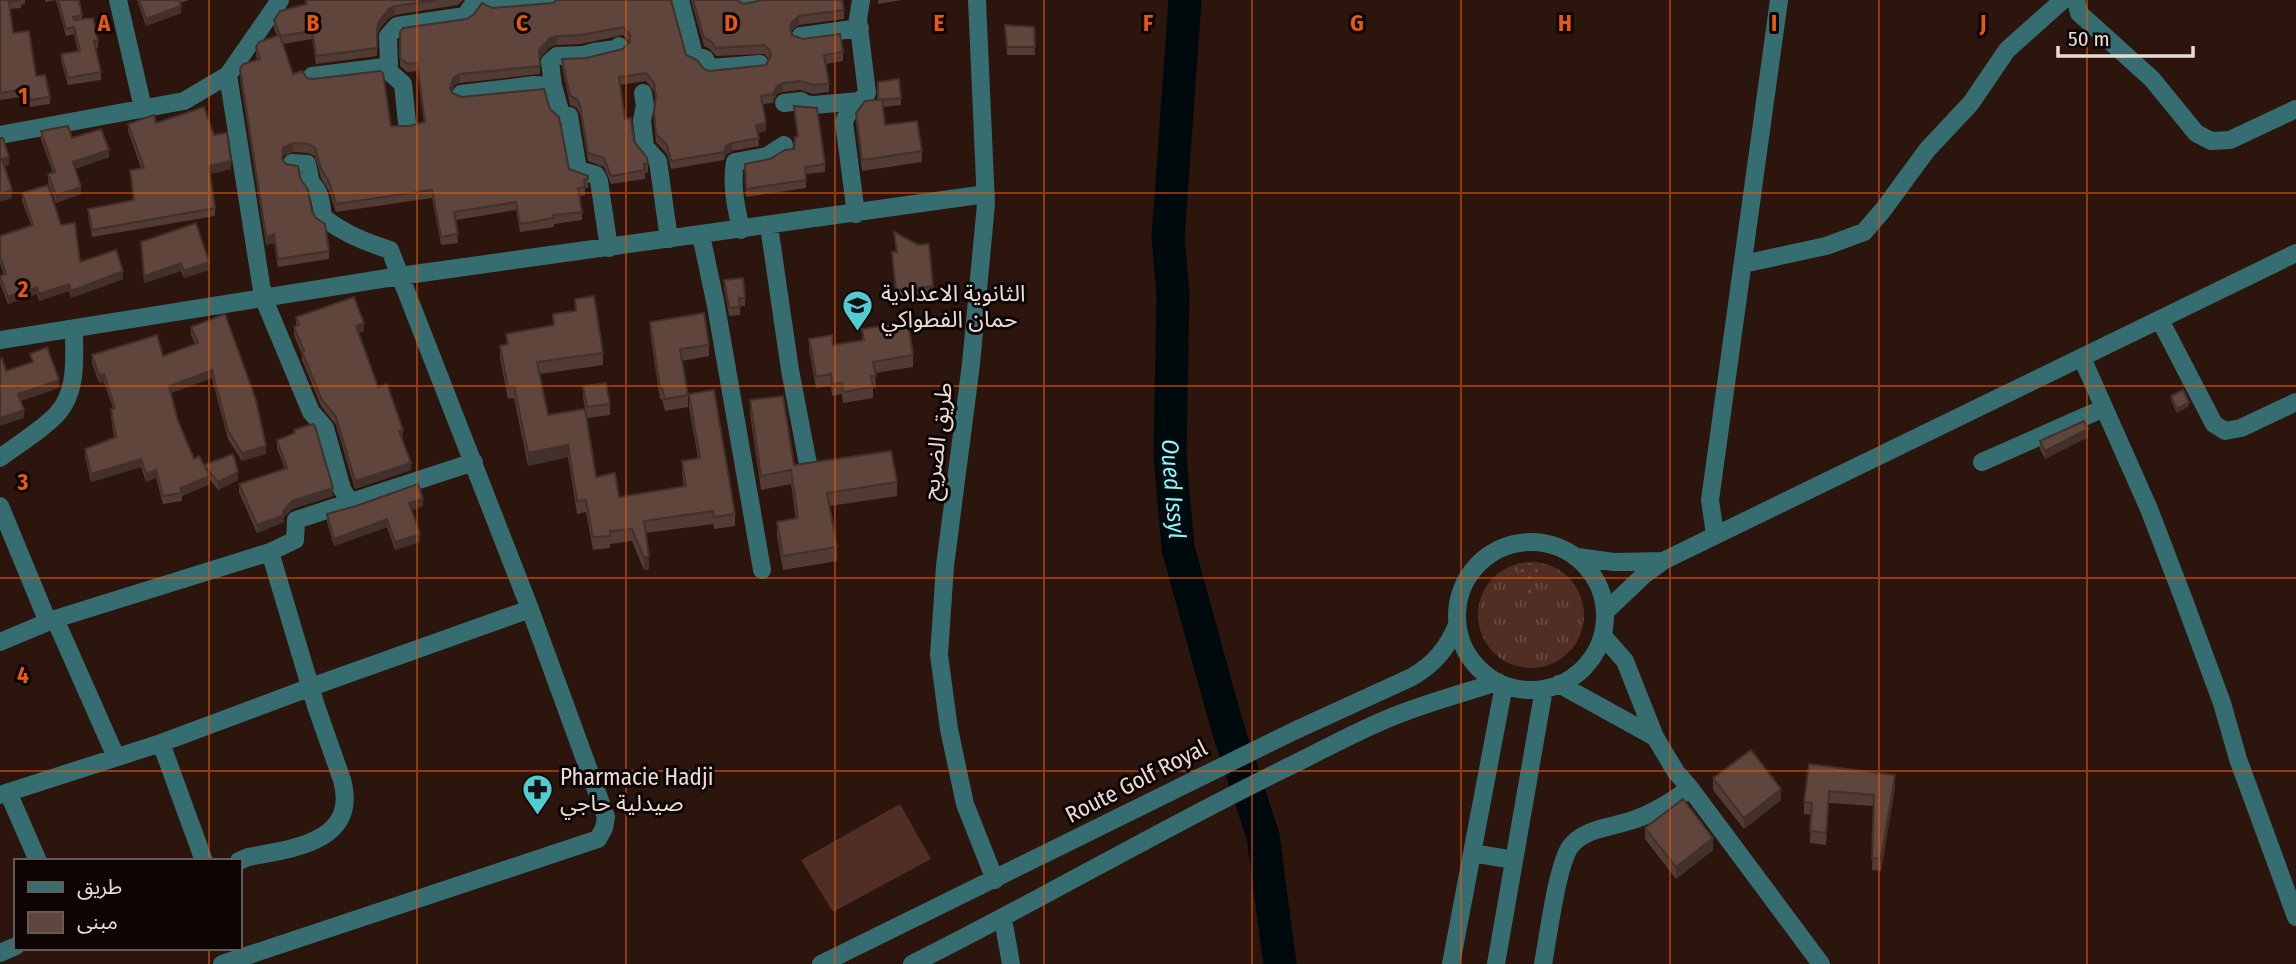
<svg xmlns="http://www.w3.org/2000/svg" width="2296" height="964" viewBox="0 0 2296 964" font-family="'Fira Sans Condensed','Noto Sans Arabic',sans-serif">
<style>
.grass{fill:url(#grass-tufts)}
.park{fill:url(#park-dots)}
.garden{fill:#502e23}
.lines{fill:none;stroke-linecap:round;stroke-linejoin:round}
.river{stroke:#000a0c;stroke-width:33}
.minor{stroke:#356d70;stroke-width:18}
.wall{fill:#523b34}
.shaded-wall{fill:#42302a}
.building{fill:#5f453c;stroke:#42302a;stroke-width:2}
.grid{fill:none;stroke:#e8590c;stroke-width:2;stroke-opacity:0.55}
.labels{text-anchor:middle;stroke-width:6;stroke-linejoin:round;paint-order:stroke}
.poi-label{font-size:23px;fill:#ebdbd5;stroke:#0d0503;text-anchor:start}
.street-label{font-size:23px;fill:#ebdbd5;stroke:#0d0503}
.water-label{font-size:24px;font-style:italic;fill:#89f6fb;stroke:#0d0503}
.grid-label{font-size:23px;text-anchor:middle;font-weight:bold;fill:#e8590c;stroke:#0d0503;stroke-width:6;stroke-linejoin:round;paint-order:stroke}
</style>
<defs>
<pattern id="grass-tufts" width="24" height="20" patternUnits="userSpaceOnUse" patternTransform="scale(1.75)"><rect width="24" height="20" fill="#502e23"/><path d="M3 7l-1-3M5 7V3M7 7l1-3M15 17l-1-3M17 17v-4M19 17l1-3" fill="none" stroke="#694c42"/></pattern>
<pattern id="park-dots" width="8" height="8" patternUnits="userSpaceOnUse" patternTransform="scale(1.75)"><rect width="8" height="8" fill="#502e23"/><path d="M2 2h.1M6 6h.1" fill="none" stroke="#694c42" stroke-width="1.8" stroke-linecap="round"/></pattern>
</defs>
<rect width="100%" height="100%" fill="#2b150d"/>
<!-- grass -->
<path class="grass" d="M1478 615a53 53 0 1 1 106 0a53 53 0 1 1-106 0Z"/>
<!-- park -->
<path class="park" d="M1518,563L1548,564L1529,600Z"/>
<!-- garden -->
<path class="garden" d="M900,804L931,859L833,912L801,860Z"/>
<g class="lines">
<!-- river -->
<path class="river" id="s1" d="M1185,0L1168,238L1173,294L1170,456L1178,548L1227,726L1263,836L1280,964"/>
<!-- minor -->
<path class="minor" d="M118,0L143,108
M489,0L491,5L551,0
M680,0L694,55L705,59L710,68L760,64
M977,0L986,204L971,364L945,566L939,655L949,729L965,804L995,880
M2076,0L2079,13L2152,79L2196,133L2211,141L2230,140L2296,109
M744,1L755,0
M801,36L860,28
M384,67L403,84L407,123
M228,75L263,297L311,412L325,428L342,489L351,504
M312,76L384,67L389,64L388,36L397,26L465,16L476,0
M553,86L550,62L557,56L583,55L594,52L616,49L619,46
M643,93L645,106L642,120L645,147L658,161L669,239
M461,94L534,85L553,86L561,114L569,116L578,170L596,175L599,181L609,248
M784,103L801,101L805,104L813,105L860,101
M0,135L184,101L228,75L280,0
M856,214L844,122L847,115L867,93L858,19L861,0
M769,226L790,370L808,464
M741,230C736,207 731,185 735,162L767,156L784,145
M701,235L716,306L762,570
M1743,264L1826,246L1864,232L1883,210L1927,150L1971,103L2007,50L2063,0
M2160,320L2214,424L2225,431L2241,428L2296,402
M0,340L400,276L986,194
M2082,358L2149,509L2182,595L2222,703L2238,759L2296,917
M0,458C18,444 41,431 57,414C78,392 74,356 74,329
M1982,462L2104,408
M0,506L48,622
M1715,535L1710,500L1779,0
M1457 616a74 74 0 1 1 148 0a74 74 0 1 1-148 0Z
M1577,557L1614,562L1663,561
M1605,612L1644,575L1663,561L2296,253
M55,619L116,757
M0,642L55,619L270,552L295,540L296,520L474,462
M1559,684L1655,737
M161,743L204,861
M1690,788L1821,964
M8,792L38,861
M0,795L161,743L311,687L530,609
M1472,853L1514,860
M239,861L248,857C292,849 359,842 342,780L316,706L270,552
M1003,919L1011,964
M0,953L16,946
M222,964L598,839L604,828L606,817L530,609L390,250C366,242 344,234 323,217C321,204 321,192 311,183L307,164L292,163
M821,964L1294,731L1412,677C1434,664 1447,649 1457,625
M912,964C1037,902 1157,831 1282,770C1322,751 1361,728 1402,713C1433,701 1466,692 1498,682
M1451,964L1504,685
M1496,964L1544,689
M1543,964C1548,938 1557,866 1570,847C1584,828 1613,827 1633,820C1654,813 1673,801 1690,788L1676,772L1655,737L1625,661L1603,636"/>
</g>
<!-- wall -->
<path class="wall" d="M0,0H25V4L21,5V8L10,9L13,33L36,76L50,97V104L30,107L28,96L0,100Z
M45,0H79L82,19L98,41V48H96L101,72V80L68,85L61,61V54L78,52L74,34L66,36L56,0L45,2Z
M137,0H189L180,3L181,13L146,26Z
M305,0H463L458,5L395,15L389,18L380,28L377,35V56L316,64L312,39L283,44L293,74L307,78L391,126H409L424,123L417,71L407,72L400,66V32L467,19L492,8L671,0L686,55L704,69L710,71L766,65L769,59L764,54L716,56L710,49L704,46L691,0H736L744,4L844,10V19L799,25L791,31L792,35L843,52V61L825,64L829,84V92L813,94L800,90L783,92L777,94L773,103L762,104L766,131L758,133L759,146L732,151L726,155L724,160L671,169L667,154L656,142L654,121L656,100L654,91L646,81L620,85L625,119L634,141L648,164V172L645,173V179L611,184L604,167L588,161L580,114L577,108L570,105L562,67V59L586,58L623,49L629,42L623,35L581,44L557,45L550,47L540,58V74L460,83L454,85L452,91V93L569,169L588,176V188H585V195L580,196L582,212V220L554,224V227L520,232L516,210L456,220L458,243L441,245L432,198L336,212L329,191L321,178L315,156L308,153L293,152L283,156V160L300,178L312,211L329,251V259L278,267L274,243L266,245L240,78V69L257,60L256,55V47L277,36L274,28V20L306,4Z
M878,0H902L878,4Z
M1005,25L1034,27L1035,55H1007Z
M901,98V105L883,107L885,125L922,151V162L862,171L856,124V113L865,101Z
M794,106L825,164V172L806,174V188L746,197L745,164L770,159L794,149L797,136L794,113Z
M156,123L214,135L231,169L210,174L215,208V216L92,237L88,216V209L133,200L130,170L141,168L128,131V124Z
M41,131L72,138L109,157L75,169L81,194L56,203L48,182V174L53,173L41,139Z
M22,193L61,225L80,262L123,279L71,298L69,291L39,301L37,294L8,304L0,283V276L4,275L0,263V236L31,225L22,201Z
M894,232L933,286V293L896,297L892,260V252H896Z
M141,242L209,270L184,278L181,271L144,283Z
M724,280L745,298V306H740V315L729,316L724,288Z
M575,299L603,353V365L540,374L548,415L596,477L619,497L684,487L682,473V461L698,458L689,407V394L735,514V526L714,529L713,524L646,533L649,569L644,570L632,541L610,544V548L593,550L586,512L577,514L568,457L528,466L514,398L508,399L500,358V346L506,345V334L553,326V314L575,311Z
M296,317L364,331L359,333L378,387L403,437L402,438L411,470L355,489L336,425L321,406L305,367L302,360V355L294,335V327L296,326Z
M650,322L709,345V356L682,361L688,395V407L665,411L662,399H660L650,333Z
M191,327L266,454L242,461L228,439L212,378L171,393L178,421L194,459L238,480L218,490L210,480V484L182,496V501L163,504L156,478L146,482L141,467L91,482L85,457V449L114,438L111,417V409L113,408L104,382L99,383L92,363V355L163,356L195,344L191,335Z
M862,329L913,355V367L875,373L876,387L873,388V398L843,403L842,394L832,396L831,386L816,388L809,350V339L833,345L862,340Z
M583,386L610,404V415L587,418L583,398Z
M2171,396L2189,406L2177,413L2171,400Z
M750,400L794,465L897,482V496L830,506L837,547V561L783,570L777,536V522L796,519L791,484L761,490L750,414Z
M294,430L333,496L292,509L284,517V522L257,533L239,492V484L285,469L277,448V440L294,434Z
M2088,437L2045,459L2040,449V441Z
M423,506L412,510L420,542L395,550L387,527L334,546L327,522V514Z
M1809,764L1895,787L1881,871L1872,870L1874,806L1829,803L1826,845L1810,843L1811,815L1804,814V802Z
M1713,778L1781,800L1744,829L1713,790Z
M1645,828L1713,850L1676,879L1645,839Z"/>
<!-- shaded-wall -->
<path class="shaded-wall" d="M181,6V13L146,26V19Z
M395,6V15L389,18L380,28L377,35V27L380,20L389,9Z
M799,16V25L791,31L790,28L791,23Z
M557,36V45L550,47L539,59V50L550,38Z
M460,74V83L454,85L450,96V88L454,77Z
M783,83V92L777,94L773,103V94L777,86Z
M766,123V131L756,133V125Z
M293,143V152L283,156L282,167L283,148Z
M732,143V151L726,155L724,160V152L726,146Z
M109,150V157L73,169V162Z
M9,157V165L2,167V159Z
M231,161V169L209,174V166Z
M81,187V194L56,203V195Z
M12,190V198L0,202V194Z
M274,234V243L266,245V237Z
M209,262V270L184,278V271Z
M181,263V271L144,283V276Z
M123,271V279L71,298V291Z
M69,284V291L39,301V294Z
M37,287V294L8,304V297Z
M364,323V331L356,333V326Z
M212,370V378L169,394V386Z
M104,374V382L99,383V375Z
M59,380V388L18,402V394Z
M2189,402V406L2177,413V409Z
M24,410V418L0,426V418Z
M2088,429V437L2045,459V451Z
M403,430V437L399,439V431Z
M568,445V457L528,466V453Z
M266,446V454L242,461V453Z
M141,459V467L91,482V474Z
M411,463V470L355,489V481Z
M156,470V478L146,482V474Z
M238,472V480L218,490V482Z
M210,476V484L182,496L180,488Z
M333,488V496L292,509L284,517V522L257,533V525L283,511L292,501Z
M423,499V506L409,511V503Z
M387,519V527L334,546V539Z
M420,534V542L395,550V542Z
M649,556V569L644,570V558Z
M1895,775V787L1881,871V859Z
M1781,789V800L1744,829V818Z
M1713,838V850L1676,879V867Z"/>
<!-- building -->
<path class="building" d="M0,0H21L9,2L13,33L29,31L36,76L45,75L50,97L30,100L28,89L0,93Z
M58,0H79L82,15L73,17L74,20L93,18L98,41H94L101,72L68,78L61,54L80,51L74,27L66,29Z
M139,0H179L181,6L146,19Z
M306,0H438L395,6L389,9L380,20L377,27V48L316,56L312,31L280,36L293,74L302,71L307,78L313,79L380,71L383,73L391,126H409L425,122L417,63L407,64L400,58V32L403,28L467,19L474,14L482,3L492,8L553,3L557,0H671L686,55L697,60L704,69L710,71L766,65L771,55L769,49L764,45L716,48L710,40L704,38L693,0H736L744,4L762,0H842L844,10L799,16L791,23L790,28L792,35L802,39L840,34L843,52L824,55L829,84L813,85L800,81L783,83L777,86L773,94L761,96L766,123L756,125L759,138L732,143L726,146L724,152L671,161L667,145L656,134L654,112L656,96L654,83L646,73L619,77L625,119L631,118L634,141L647,158L648,164H644L645,170L611,176L604,158L588,153L580,106L577,99L570,96L562,59L586,58L623,49L630,41V35L623,27L581,35L557,36L550,38L539,50L540,66L460,74L454,77L450,88L452,93L462,97L544,89L550,109L559,117L569,169L588,176V179L584,180L585,187L578,188L582,212L553,215L554,218L520,224L516,202L454,212L458,234L441,237L432,190L336,204L329,182L321,169L315,148L308,144L293,143L283,148L282,159L286,164L298,166L300,178L308,190L312,211L316,218L325,224L329,251L278,259L274,234L266,237L240,69L243,64L260,59L256,47L259,42L280,35L274,20L280,11L307,4Z
M1005,25L1034,27L1035,47H1007Z
M899,79L901,98L878,100V82Z
M882,99L885,125L917,121L922,151L862,160L856,113L865,101Z
M794,106L817,108L825,164L805,167L806,180L746,189L745,164L770,159L785,150L794,149L795,137L798,136Z
M204,107L214,135L227,133L231,161L209,166L215,208L92,230L88,209L134,200L130,170L144,168L128,124L154,115L156,123Z
M68,126L72,138L101,129L109,150L73,162L81,187L56,195L48,174L55,172L41,131Z
M0,138H3L9,157L2,159L12,190L0,194Z
M48,185L61,225L75,223L80,262L116,250L123,271L71,291L69,284L39,294L37,287L8,297L0,276L6,274L0,256V236L33,225L22,193Z
M196,223L209,262L184,271L181,263L144,276L141,242Z
M894,232L918,245L929,244L933,286L896,290L892,252H897Z
M743,278L745,298H739L740,307L729,308L724,280Z
M594,296L603,353L537,362L548,415L585,409L596,477L615,473L619,497L686,486L682,461L700,458L689,394L714,390L735,514L714,517L713,511L644,521L649,556L644,558L632,529L610,531V536L593,537L586,500L577,501L568,445L528,453L514,386L508,387L500,346L508,344L506,334L554,325L553,314L576,311L575,299Z
M354,297L364,323L356,326L378,387L387,384L403,430L399,431L411,463L355,481L336,417L321,398L305,359L302,352L304,351L294,327L299,325L296,317Z
M704,313L709,345L680,349L688,395L665,399L662,388H660L650,322Z
M225,314L256,400L266,446L242,453L228,431L212,370L169,386L178,421L194,459L199,456L210,476L180,488L182,493L163,496L156,470L146,474L141,459L91,474L85,449L116,437L111,409L115,408L104,374L99,375L92,355L157,335L163,356L198,343L191,327Z
M908,322L913,355L873,362L876,376H871L873,387L843,392L842,383L832,384L831,374L816,377L809,339L832,335L833,345L864,340L862,329Z
M47,347L59,380L18,394L24,410L0,418V359L2,358L6,371L33,362L30,354Z
M606,383L610,404L587,407L583,386Z
M2183,390L2189,402L2177,409L2171,396Z
M783,396L794,465L891,451L897,482L827,493L837,547L783,556L777,522L798,518L791,470L761,476L750,400Z
M2084,421L2088,429L2045,451L2040,441Z
M313,424L315,426L333,488L292,501L283,511L284,515L257,525L239,484L287,468L277,440L295,433L294,430Z
M233,454L238,472L218,482L204,465Z
M418,484L423,499L409,503L420,534L395,542L387,519L334,539L327,514L356,506Z
M1751,750L1781,789L1744,818L1713,778Z
M1809,764L1895,775L1881,859L1872,858L1874,795L1829,791L1826,833L1810,831L1812,803L1804,802Z
M1683,799L1713,838L1676,867L1645,828Z"/>
<!-- grid -->
<path class="grid" d="M209,0V861M417,0V964M626,0V964M835,0V964M1044,0V964M1252,0V964M1461,0V964M1670,0V964M1879,0V964M2087,0V964M0,193H2296M0,386H2296M0,578H2296M0,771H2296M209,948V964"/>
<!-- icons -->
<defs>
<symbol id="school-pin" viewBox="-11 -11 22 30"><path d="M0 17L-7.5 6A9.5 9.5 0 1 1 7.5 6Z" fill="#51ccd2" stroke="#0d0503"/><path d="M0-5L7-2L0 1L-7-2ZM-4 1L0 2.5L4 1V4Q0 6-4 4Z" fill="#111"/></symbol>
<symbol id="pharmacy-pin" viewBox="-11 -11 22 30"><path d="M0 17L-7.5 6A9.5 9.5 0 1 1 7.5 6Z" fill="#51ccd2" stroke="#0d0503"/><path d="M-2-6h4v4h4v4h-4v4h-4v-4h-4v-4h4Z" fill="#111"/></symbol>
</defs>
<g fill-rule="evenodd">
<use href="#school-pin" x="840" y="288" width="35" height="47"/>
<use href="#pharmacy-pin" x="520" y="772" width="35" height="47"/>
</g>
<g class="labels">
<!-- poi labels -->
<g class="poi-label">
<text x="881" y="301">الثانوية الاعدادية<tspan x="881" dy="26">حمان الفطواكي</tspan></text>
<text x="560" y="785">Pharmacie Hadji<tspan x="560" dy="26">صيدلية حاجي</tspan></text>
</g>
<!-- street labels -->
<g class="street-label">
<text transform="translate(937 441) rotate(-83)" y="8">طريق الضريح</text>
<text transform="translate(1136 781) rotate(-27)" y="8">Route Golf Royal</text>
</g>
<!-- water labels -->
<g class="water-label">
<text dy="8" stroke="none"><textPath href="#s1" startOffset="490">Oued Issyl</textPath></text>
</g>
</g>
<g class="grid-label">
<text x="104" y="31">A</text>
<text x="313" y="31">B</text>
<text x="522" y="31">C</text>
<text x="731" y="31">D</text>
<text x="939" y="31">E</text>
<text x="1148" y="31">F</text>
<text x="1357" y="31">G</text>
<text x="1565" y="31">H</text>
<text x="1774" y="31">I</text>
<text x="1983" y="31">J</text>
<text x="23" y="104">1</text>
<text x="23" y="297">2</text>
<text x="23" y="490">3</text>
<text x="23" y="683">4</text>
</g>
<!-- legend -->
<rect x="14" y="859" width="228" height="91" fill="#0d0503" stroke="#665b57" stroke-width="2"/>
<rect x="28" y="882" width="35" height="10" fill="#356d70" stroke="#665b57" stroke-width="2"/>
<text x="77" y="894" font-size="21" fill="#ebdbd5">طريق</text>
<rect x="28" y="912" width="35" height="21" fill="#5f453c" stroke="#665b57" stroke-width="2"/>
<text x="77" y="929" font-size="21" fill="#ebdbd5">مبنى</text>
<!-- scale -->
<path d="M2058 46v10h135v-10" fill="none" stroke="#ebdbd5" stroke-width="3.5"/>
<text x="2068" y="46" font-size="21" fill="#ebdbd5" stroke="#0d0503" stroke-width="5" paint-order="stroke">50 m</text>
</svg>
